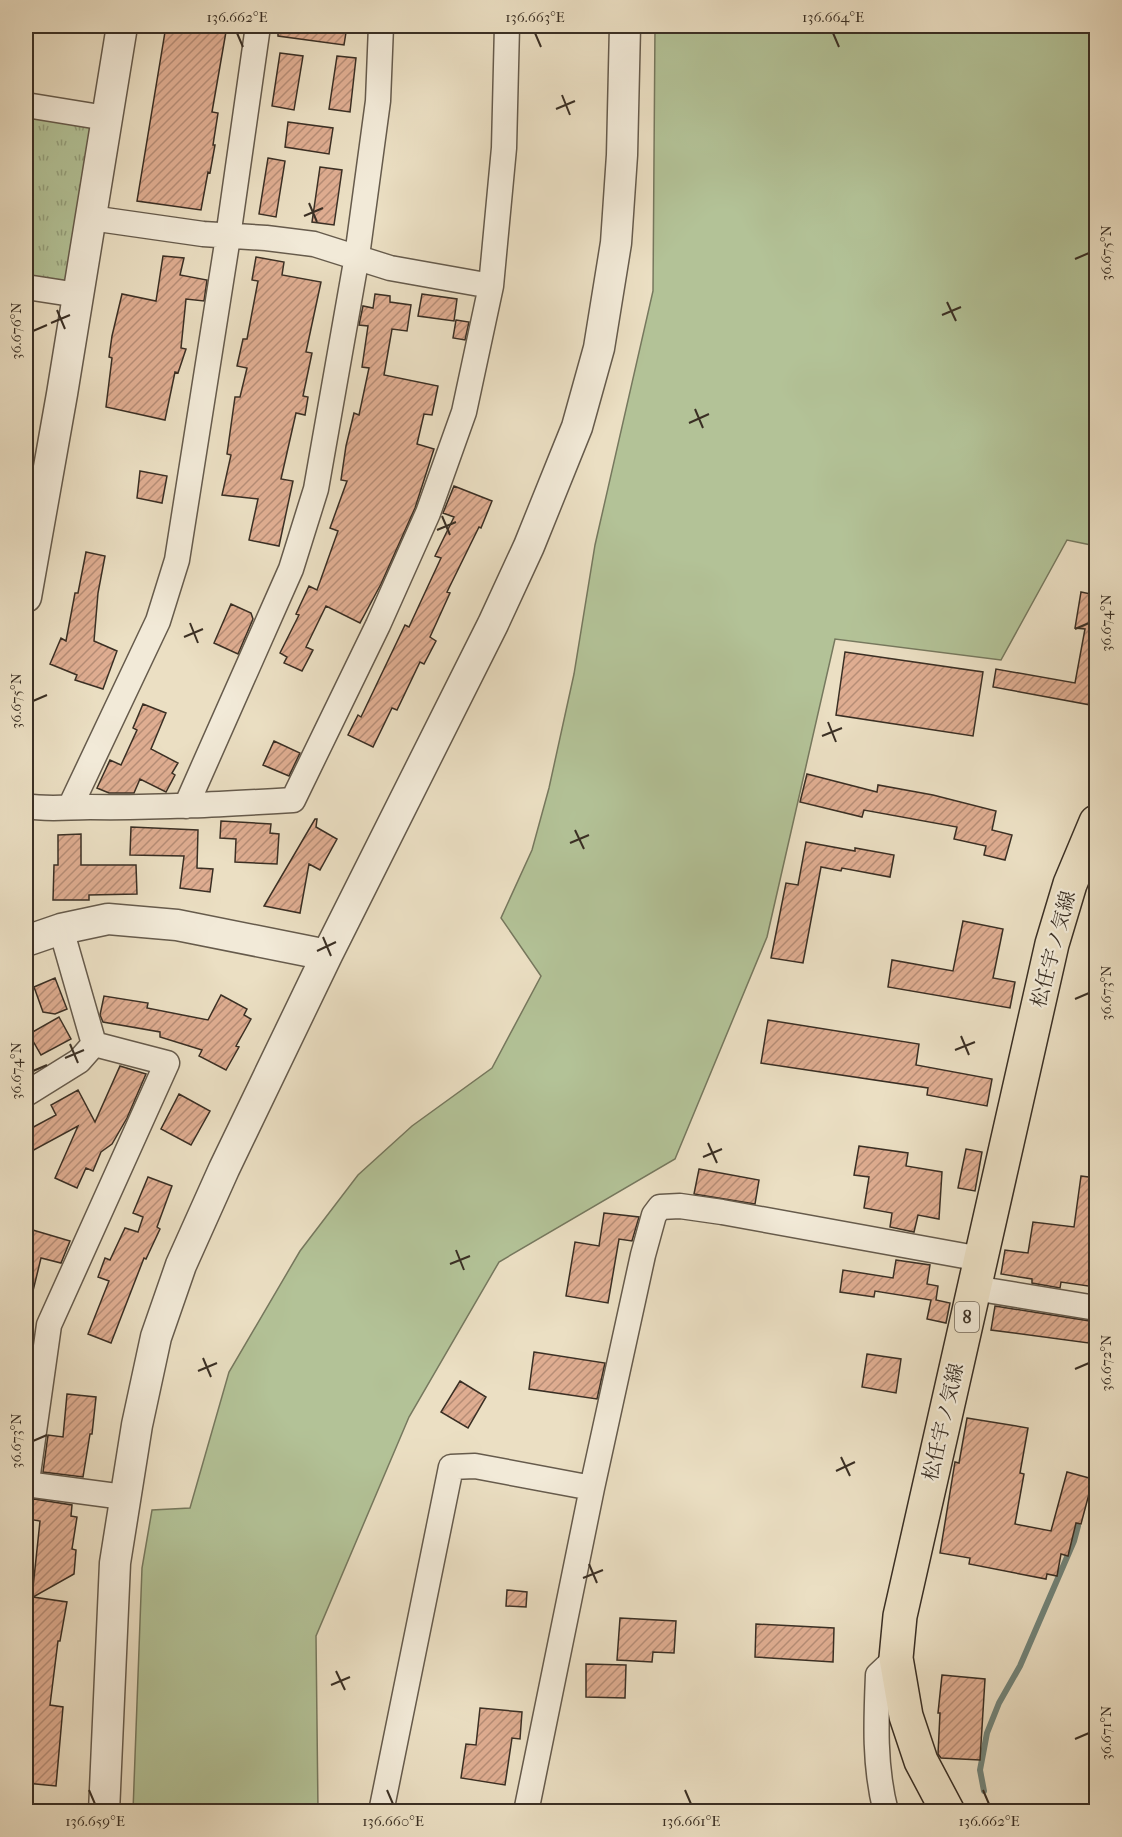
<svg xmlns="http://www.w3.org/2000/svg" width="1122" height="1837" viewBox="0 0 1122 1837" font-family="'IM FELL French Canon','Noto Serif JP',serif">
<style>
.green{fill:#b3c297;stroke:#76785e;stroke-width:1.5}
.park{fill:url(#park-tufts);stroke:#76785e;stroke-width:1.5}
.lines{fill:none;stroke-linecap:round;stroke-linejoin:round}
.stream{stroke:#72847a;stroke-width:6}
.building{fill:url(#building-hatch);stroke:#3a2f24;stroke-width:1.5}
.minor-casing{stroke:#665b4c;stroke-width:27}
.tertiary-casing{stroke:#665b4c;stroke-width:33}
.primary-casing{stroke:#3a2f24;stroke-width:36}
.minor{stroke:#f2ead8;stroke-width:24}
.tertiary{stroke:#f2ead8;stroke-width:30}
.primary{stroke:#ebdfc3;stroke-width:33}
.ticks{fill:none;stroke:#3a2f24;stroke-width:2}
.labels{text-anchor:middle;stroke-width:4.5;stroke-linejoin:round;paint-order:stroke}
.shield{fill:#f2ead8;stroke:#71675a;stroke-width:1.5}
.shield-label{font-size:18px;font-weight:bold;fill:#3a2f24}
.street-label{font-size:20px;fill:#3a2f24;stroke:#f2ead8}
.neatline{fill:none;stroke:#3a2f24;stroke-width:2}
.ticks-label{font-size:15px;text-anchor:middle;fill:#3a2f24}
</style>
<defs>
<pattern id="park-tufts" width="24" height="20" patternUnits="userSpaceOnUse" patternTransform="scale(1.5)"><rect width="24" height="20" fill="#b3c297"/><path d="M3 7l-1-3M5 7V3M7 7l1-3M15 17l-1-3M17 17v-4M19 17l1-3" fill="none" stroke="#939e7b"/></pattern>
<pattern id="building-hatch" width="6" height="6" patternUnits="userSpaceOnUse" patternTransform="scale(1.5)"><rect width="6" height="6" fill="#dfad91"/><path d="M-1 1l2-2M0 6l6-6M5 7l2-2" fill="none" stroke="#b68d76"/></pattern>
</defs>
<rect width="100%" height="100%" fill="#ebdfc3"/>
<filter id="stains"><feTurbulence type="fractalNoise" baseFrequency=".00333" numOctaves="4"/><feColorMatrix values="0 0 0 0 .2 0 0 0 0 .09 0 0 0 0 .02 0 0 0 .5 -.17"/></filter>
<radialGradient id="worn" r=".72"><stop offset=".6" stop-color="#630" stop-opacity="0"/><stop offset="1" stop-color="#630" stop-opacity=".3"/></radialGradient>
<!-- green -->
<path class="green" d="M655,26H1096V546L1067,540L1001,660L835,639L767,937L675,1159L499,1262L409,1417L316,1636L318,1811H133L142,1568L152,1510L190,1508L229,1372L300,1251L358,1175L412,1126L492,1068L541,976L501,918L532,850L549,788L574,674L595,545L653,291Z"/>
<!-- park -->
<path class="park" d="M26,113L93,123L70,288L26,280Z"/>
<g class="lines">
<!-- stream -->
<path class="stream" d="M1093,1475L1096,1460
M984,1791L980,1770L987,1733L999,1703L1020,1666L1074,1541L1078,1526"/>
</g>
<!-- building -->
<path class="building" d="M166,26H227L212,112L218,113L213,145H215L210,173L208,172L201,210L137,201Z
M278,26H347L344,45L278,36Z
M280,53L303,56L294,110L272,106Z
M337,56L356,58L350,112L329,109Z
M288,122L333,128L329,154L285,147Z
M268,158L285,161L276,217L259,214Z
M320,167L342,170L334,225L312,222Z
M163,256L184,258L180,275L207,280L204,301L186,299L181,348L186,349L178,373L175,372L165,420L106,407L112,358L109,357L112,336L122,294L156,301Z
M256,257L284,262L282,275L321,282L306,352L312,353L303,396L308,397L305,415L296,413L281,479L293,481L279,546L249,540L258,499L222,495L231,455L227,454L235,397H240L247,368L237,366L243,339H247L258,281L252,280Z
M375,294L390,296V302L411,305L407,331L392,329L384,375L438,386L432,415L424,414L417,444L434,449L415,508L381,584L360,623L326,606L306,647L313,650L302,671L284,663L287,657L280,653L299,615L296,614L309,586L317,590L338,531L330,528L347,481L341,480L346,446L354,413L359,415L369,368L362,367L368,326L359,325L363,306L373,308Z
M422,294L457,299L454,321L418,316Z
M456,320L469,322L465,340L453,338Z
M140,471L167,476L162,503L137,498Z
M454,486L492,501L481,528L479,527L447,592L450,593L430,637L436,641L424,664L420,662L397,710L392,708L373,747L348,735L358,715L361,717L405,625L409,627L441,558L435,556L454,517L443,513Z
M86,552L105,556L98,593L94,641L117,651L103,689L75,680L77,675L50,664L61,638L66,641L75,593H78Z
M1081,592L1096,595V706L993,687L996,669L1075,683L1085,629L1075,628Z
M231,604L251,613L253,619L238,654L214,643Z
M845,652L983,672L973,736L836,715Z
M143,704L166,713L151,749L178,763L172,773L175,775L166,792L140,779L134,793H109L97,788L110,760L121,765L137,730L133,728Z
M274,741L300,753L289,776L263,765Z
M807,774L877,792L878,785L933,795L996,811L992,830L1012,835L1005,860L984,855L986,846L954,839L957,827L864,810L862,817L800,802Z
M315,819H317L316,827L337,839L320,870L309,864L300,913L264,906Z
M221,821L271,824L270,833L279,834L277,864L235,862L236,839L220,838Z
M131,827L198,830L197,868L213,869L210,892L180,888L184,856L130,855Z
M81,834V865H136L137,894L89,895V900H53L54,865H58V835Z
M806,842L855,851V848L894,855L890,877L842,868L841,871L821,867L803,963L771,958L786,883L798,885Z
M963,921L1003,929L993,978L1015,982L1010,1008L888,987L892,960L953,971Z
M55,978L67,1009L55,1014L43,1012L34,987Z
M221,995L247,1009L244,1015L251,1019L236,1046L239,1047L226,1070L199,1056L202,1050L160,1037V1032L103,1022L100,1015L104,996L148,1003L147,1008L208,1020Z
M59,1017L71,1039L41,1055L29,1034Z
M768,1020L919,1044L916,1065L992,1079L987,1106L927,1095L928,1088L761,1063Z
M120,1066L146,1074L127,1118L112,1144L101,1152L93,1171L86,1168L77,1188L55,1178L78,1126L32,1151L26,1139V1131L56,1115L51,1105L78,1090L95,1122Z
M179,1094L210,1111L191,1145L161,1129Z
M859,1146L908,1153L906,1166L942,1172L939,1219L918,1215L914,1232L890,1227L892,1213L864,1208L869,1177L854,1175Z
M966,1149L982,1152L975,1191L958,1188Z
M699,1169L759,1180L755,1204L694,1194Z
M1081,1176L1096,1178V1274L1095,1287L1061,1282L1060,1288L1032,1283V1279L1001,1274L1005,1250L1028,1253L1033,1222L1074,1227Z
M148,1177L172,1186L157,1227L160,1229L146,1259L144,1258L111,1343L88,1334L109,1281L98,1277L105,1258L110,1260L125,1228L138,1232L143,1217L133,1213Z
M604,1213L639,1217L632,1241L619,1239L608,1303L566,1296L575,1242L599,1246Z
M26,1228L70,1241L61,1263L41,1258L32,1295L26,1294Z
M896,1260L930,1265L927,1284L938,1286L936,1300L950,1303L946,1323L927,1319L931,1300L875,1291L874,1297L840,1292L843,1270L893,1278Z
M995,1306L1096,1322V1344L991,1330Z
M534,1352L605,1363L597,1399L529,1389Z
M867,1354L901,1359L896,1393L862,1387Z
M460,1381L486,1397L468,1428L441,1412Z
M67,1394L96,1397L92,1434H90L83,1477L43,1472L48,1435L63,1437Z
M967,1418L1028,1428L1020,1473L1024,1474L1015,1524L1051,1531L1067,1472L1093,1479L1081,1524L1076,1523L1068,1556L1061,1554L1057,1576L1047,1574L1046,1579L969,1564L970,1558L940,1553L955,1462L959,1463Z
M34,1499L72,1505L71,1516L77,1517L72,1549L76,1550L74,1574L33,1597L67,1602L60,1641H58L50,1705L63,1707L56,1786L26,1783V1629L32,1597L40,1521L28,1519L31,1501Z
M507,1590L527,1592L526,1607L506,1606Z
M620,1618L676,1621L674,1653L653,1652L652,1662L617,1660Z
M756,1624L834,1628L833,1662L755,1657Z
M586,1664L626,1665L625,1698L586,1697Z
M942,1675L985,1679L980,1760L941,1758L938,1754L940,1713H938Z
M480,1708L522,1712L520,1739L512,1738L505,1785L461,1778L466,1744L476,1745Z"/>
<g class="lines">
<defs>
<path id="minor" d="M26,105L106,118
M491,286L504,148L507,26
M26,287L78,295
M26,806C47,810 68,807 90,807C157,808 225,804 293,800L378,625L428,513L464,412L491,286L390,268L314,244L266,238L203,234L91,218
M186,806L291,569L316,489L357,256L378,101L381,26
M70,807L158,621L177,560L228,237L258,26
M26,1094L79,1061L94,1044
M974,1288L1096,1308
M26,1484L124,1497
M26,1488L49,1325L167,1063L94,1044L61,929
M381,1812L451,1467L475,1466L592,1488
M526,1812L592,1488L643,1255L654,1215L660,1207L680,1206L722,1212L981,1259
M886,1812C874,1766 876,1721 878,1675L896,1658"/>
<path id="tertiary" d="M26,597L62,394L122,26
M26,941L61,929L108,919L177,925L327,955
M104,1812L115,1563L137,1425L156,1337L181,1265L224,1169L327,955L493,624L529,546L577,427L599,348L616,243L622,155L625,26"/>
<path id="primary" d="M948,1812L921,1761L906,1716L896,1658L900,1616L1052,944L1070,884L1096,822"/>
</defs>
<!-- minor casing -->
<use href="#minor" class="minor-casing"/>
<!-- tertiary casing -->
<use href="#tertiary" class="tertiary-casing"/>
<!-- primary casing -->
<use href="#primary" class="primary-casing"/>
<!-- minor -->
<use href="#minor" class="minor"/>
<!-- tertiary -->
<use href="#tertiary" class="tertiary"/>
<!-- primary -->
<use href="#primary" class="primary"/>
</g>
<!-- ticks -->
<path class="ticks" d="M237,33L243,47M535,33L541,47M833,33L839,47M562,95L570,115M556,109L575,101M309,203L317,222M304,216L323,208M1075,259L1089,253M947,302L956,321M57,310L65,329M942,315L961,307M51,323L70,315M33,331L47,325M695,409L703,428M689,423L709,414M442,516L450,535M437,530L456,522M190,623L198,643M1075,629L1089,623M184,637L203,629M33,701L47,695M828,722L836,742M822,736L842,728M575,830L584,849M570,843L589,835M323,937L331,956M317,951L336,942M1075,999L1089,993M961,1036L969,1055M70,1044L78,1063M955,1050L975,1042M65,1058L84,1050M33,1071L47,1065M708,1143L717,1163M703,1157L722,1149M456,1250L464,1270M450,1264L470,1256M203,1358L211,1377M1075,1369L1089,1363M198,1371L217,1363M33,1441L47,1435M841,1457L850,1476M836,1471L855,1462M589,1564L597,1583M583,1578L603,1570M336,1671L345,1690M331,1685L350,1677M1075,1739L1089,1733M89,1790L95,1804M387,1790L393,1804M685,1790L691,1804M983,1790L989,1804"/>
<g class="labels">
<!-- shield labels -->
<rect class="shield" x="955" y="1302" width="24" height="30" rx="4.5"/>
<g class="shield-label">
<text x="967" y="1323">8</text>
</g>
<!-- street labels -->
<g class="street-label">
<text transform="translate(1053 949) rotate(-75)" y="7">松任宇ノ気線</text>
<text transform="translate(943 1422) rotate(-77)" y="7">松任宇ノ気線</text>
</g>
</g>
<!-- margin -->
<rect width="1122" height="1837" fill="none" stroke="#ebdfc3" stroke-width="66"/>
<rect x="33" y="33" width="1056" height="1771" class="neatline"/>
<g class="ticks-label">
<text x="237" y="22">136.662°E</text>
<text x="535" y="22">136.663°E</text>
<text x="833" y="22">136.664°E</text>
<text transform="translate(1106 253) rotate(-90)" y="5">36.675°N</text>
<text transform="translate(16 331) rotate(-90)" y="5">36.676°N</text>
<text transform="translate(1106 623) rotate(-90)" y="5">36.674°N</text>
<text transform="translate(16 701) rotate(-90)" y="5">36.675°N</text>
<text transform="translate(1106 993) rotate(-90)" y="5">36.673°N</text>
<text transform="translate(16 1071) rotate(-90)" y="5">36.674°N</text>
<text transform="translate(1106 1363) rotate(-90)" y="5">36.672°N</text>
<text transform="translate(16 1441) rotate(-90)" y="5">36.673°N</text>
<text transform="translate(1106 1733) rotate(-90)" y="5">36.671°N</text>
<text x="95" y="1826">136.659°E</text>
<text x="393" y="1826">136.660°E</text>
<text x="691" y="1826">136.661°E</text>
<text x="989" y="1826">136.662°E</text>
</g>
<rect width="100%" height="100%" filter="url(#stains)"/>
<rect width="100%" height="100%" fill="url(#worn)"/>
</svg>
